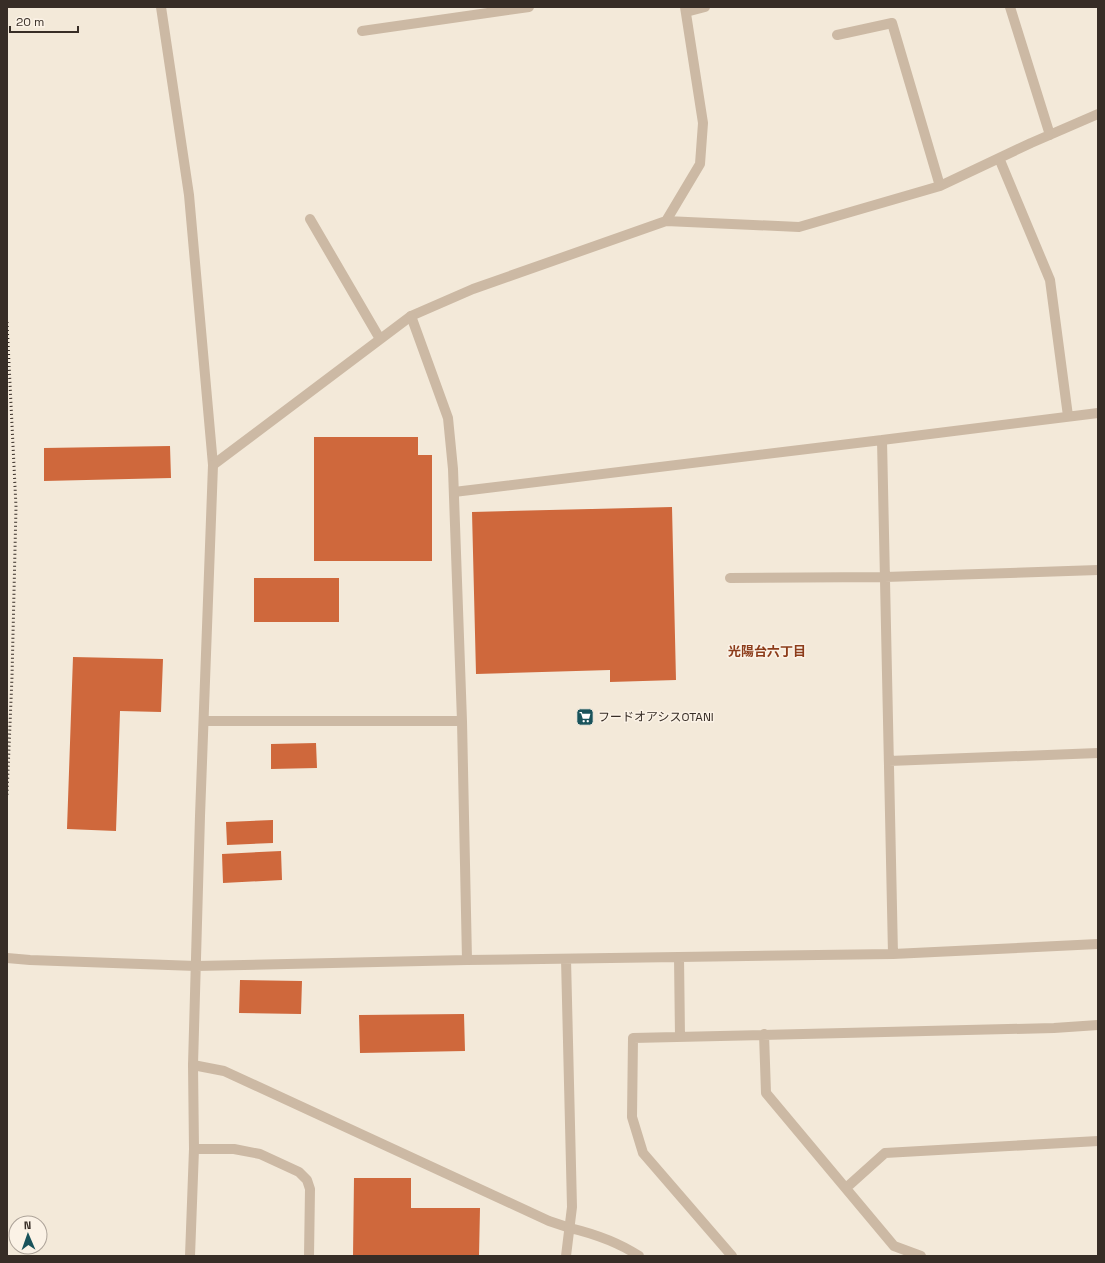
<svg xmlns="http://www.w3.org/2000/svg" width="1105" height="1263" viewBox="0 0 1105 1263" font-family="'Space Grotesk','Noto Sans JP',sans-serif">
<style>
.building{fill:#cf683c}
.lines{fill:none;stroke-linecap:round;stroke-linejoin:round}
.service{stroke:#ccb9a4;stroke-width:10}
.minor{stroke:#ccb9a4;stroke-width:10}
.tertiary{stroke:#ccb9a4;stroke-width:10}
.rail{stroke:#372d26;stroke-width:3;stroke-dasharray:1 3;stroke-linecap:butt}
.labels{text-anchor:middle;stroke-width:3;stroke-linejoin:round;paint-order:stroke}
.poi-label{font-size:12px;fill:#372d26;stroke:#fbf2e6;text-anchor:start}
.neighbourhood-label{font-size:13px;font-weight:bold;fill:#8c3c1a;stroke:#fbf2e6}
</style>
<rect width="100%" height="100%" fill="#f3e9d9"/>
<!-- building -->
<path class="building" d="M314,437H418V455H432V561H314Z
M170,446L171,478L44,481V448Z
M672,507L676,680L610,682V670L476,674L472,512Z
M254,578H339V622H254Z
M73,657L163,659L161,712L120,711L116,831L67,829Z
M316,743L317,768L271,769V744Z
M273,820V843L227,845L226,822Z
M281,851L282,880L223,883L222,854Z
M240,980L302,981L301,1014L239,1013Z
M464,1014L465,1051L360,1053L359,1015Z
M354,1178H411V1208H480L479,1256H353Z"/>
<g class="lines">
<!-- service -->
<path class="service" d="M193,1065L224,1071L549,1221L570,1228
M194,1149H234L260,1154L299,1172L307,1180L310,1189L309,1256"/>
<!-- minor -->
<path class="minor" d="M161,7L189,195L213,465
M1010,7L1050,135
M686,12L705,7
M362,31L529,7
M837,35L892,23L940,186
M999,158L1050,280L1068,416
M310,219L380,339
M666,221L700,164L703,123L685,7
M882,440L1098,413
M213,465L411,316L473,289L666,221L799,227L940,186L1031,143L1098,114
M454,492L882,440L893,954
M730,578L885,577L1098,570
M889,761L1098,753
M679,957L680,1037
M7,958L30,960L196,966
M566,959L572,1207L566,1256
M467,960L893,954L1098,944
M764,1034L766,1093L894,1246L921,1256
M846,1188L885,1153L1098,1141
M570,1228C595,1234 618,1242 639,1256
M732,1256L643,1153L632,1117L633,1038L1054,1028L1098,1025"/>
<!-- tertiary -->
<path class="tertiary" d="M204,721H462
M196,966L467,960L462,721L453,469L448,418L411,316
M190,1256L194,1149L193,1065L200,816L213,465"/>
<!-- rail -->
<path class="rail" d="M7,322L16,507L12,677L7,795"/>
</g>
<!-- icons -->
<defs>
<symbol id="supermarket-square" viewBox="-11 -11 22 22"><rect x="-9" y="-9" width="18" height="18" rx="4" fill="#19535b" stroke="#fbf2e6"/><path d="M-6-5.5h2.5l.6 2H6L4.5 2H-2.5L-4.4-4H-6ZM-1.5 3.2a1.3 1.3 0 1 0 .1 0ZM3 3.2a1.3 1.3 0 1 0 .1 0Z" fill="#fff"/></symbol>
</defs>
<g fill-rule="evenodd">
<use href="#supermarket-square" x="575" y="707" width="20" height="20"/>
</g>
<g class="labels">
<!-- poi labels -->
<g class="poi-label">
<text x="598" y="721">フードオアシスOTANI</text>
</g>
<!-- neighbourhood labels -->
<g class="neighbourhood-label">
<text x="767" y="656">光陽台六丁目</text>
</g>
</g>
<!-- border -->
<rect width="1105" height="1263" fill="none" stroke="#372d26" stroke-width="16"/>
<!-- north arrow -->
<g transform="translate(28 1235) rotate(358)"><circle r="19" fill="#fbf2e6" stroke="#ada399"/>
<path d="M0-3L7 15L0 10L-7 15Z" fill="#19535b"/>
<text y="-6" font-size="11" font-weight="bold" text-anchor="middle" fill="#372d26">N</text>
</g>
<!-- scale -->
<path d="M10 26v6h68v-6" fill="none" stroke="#372d26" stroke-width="2"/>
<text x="16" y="26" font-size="12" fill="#372d26" stroke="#fbf2e6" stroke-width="3" paint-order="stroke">20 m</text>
</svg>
